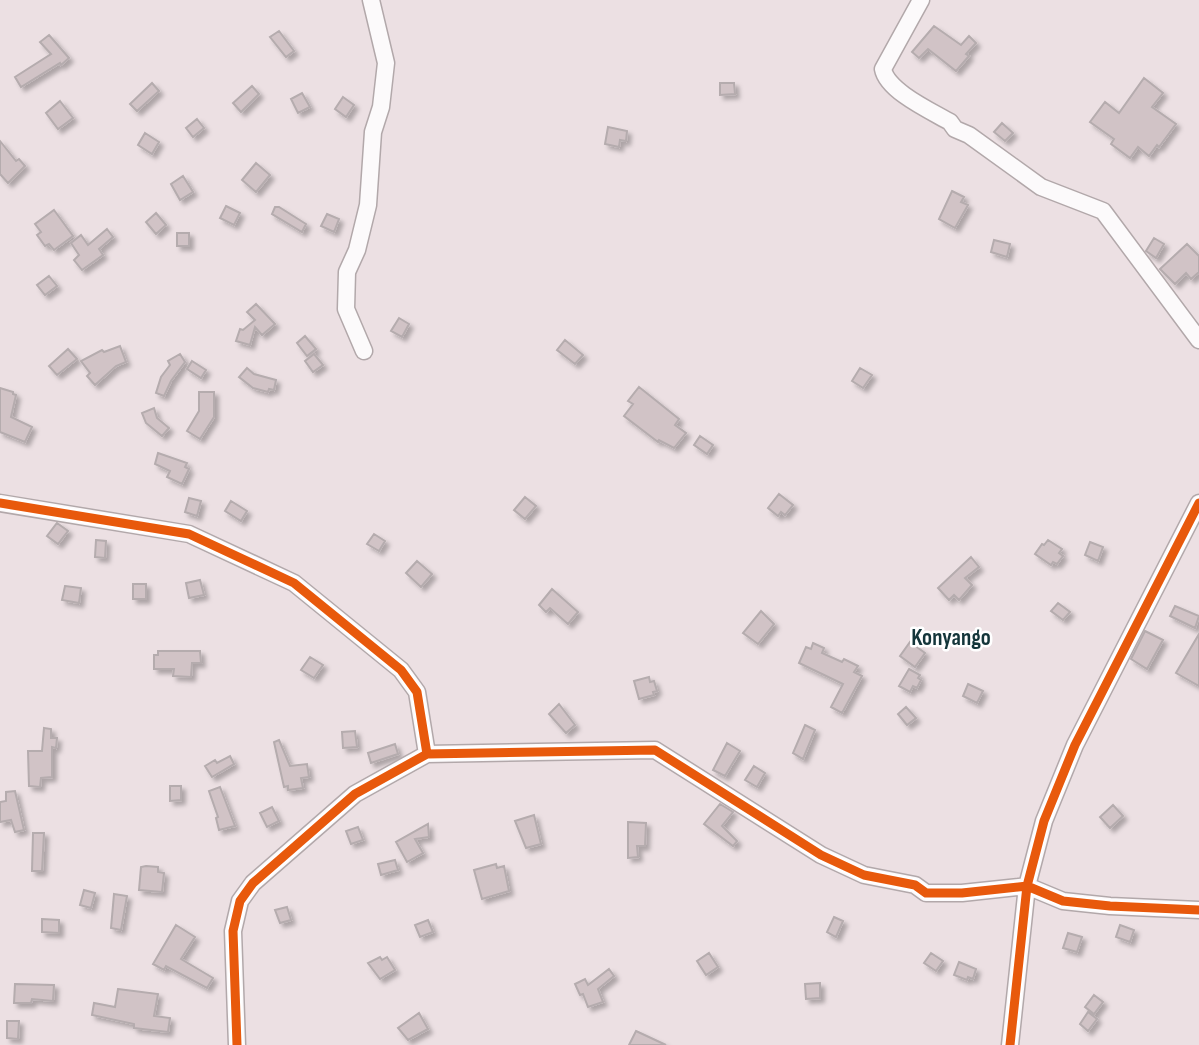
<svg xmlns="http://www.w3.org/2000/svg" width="1199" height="1045" viewBox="0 0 1199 1045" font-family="'Sofia Sans Condensed',sans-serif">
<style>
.building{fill:#d1c3c6;stroke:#b5acae;stroke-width:2;filter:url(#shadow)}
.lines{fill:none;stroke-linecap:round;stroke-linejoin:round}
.minor-casing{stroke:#b2a8aa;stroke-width:19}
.minor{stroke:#fcfafb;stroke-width:16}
.cycleway-casing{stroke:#fff;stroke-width:13}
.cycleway{stroke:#e8590c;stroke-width:9}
.labels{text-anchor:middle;stroke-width:5;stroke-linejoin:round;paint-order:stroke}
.neighbourhood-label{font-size:23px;font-weight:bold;fill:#13353a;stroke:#fff}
</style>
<defs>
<filter id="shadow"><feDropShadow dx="4" dy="4" stdDeviation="2" flood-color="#0004"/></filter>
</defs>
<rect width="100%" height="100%" fill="#ece0e3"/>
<!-- building -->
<path class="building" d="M934,26L961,45L969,36L976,43L966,54L969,56L956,71L928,49L919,58L912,52Z
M279,31L294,51L286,57L270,37Z
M49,35L69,58L61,65L60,63L21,87L15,77L51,54L40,42Z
M1144,78L1163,93L1152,107L1176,124L1159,147L1157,145L1149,156L1138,147L1130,158L1111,144L1114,139L1090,122L1105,102L1119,113Z
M152,83L159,91L137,111L130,104Z
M720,83H734L735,94L720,95Z
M252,86L259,94L241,112L233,103Z
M302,93L310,107L298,113L291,99Z
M343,97L354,105L346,117L335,109Z
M60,101L73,118L58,129L46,113Z
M197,119L204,128L193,137L186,128Z
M1002,123L1013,133L1005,141L994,132Z
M608,127L627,131L626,141L620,140L619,147L605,144Z
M145,133L159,142L152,154L138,145Z
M0,141L16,161L19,159L25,166L8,183L0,174Z
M256,163L270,175L256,192L242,180Z
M183,176L193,192L180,200L171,184Z
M952,191L964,197L961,202L968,205L955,228L939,219Z
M226,206L240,213L234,225L220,218Z
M275,207H279L306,224L302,232L272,214Z
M54,210L73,236L54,250L49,244L45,246L37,235L41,232L35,224Z
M156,213L166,225L156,234L146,222Z
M327,214L339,219L334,232L321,226Z
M107,229L113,237L99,249L103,255L82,270L74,260L79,255L71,243L81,235L88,245Z
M177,233H189V246H177Z
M1154,238L1164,244L1156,258L1146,251Z
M994,240L1010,244L1007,257L991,252Z
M1187,244L1199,256V272L1191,279L1186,273L1175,284L1160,269Z
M49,276L57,286L45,295L37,285Z
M256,304L275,324L262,335L255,327L250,345L236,341L240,329L243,330L255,320L247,312Z
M399,318L409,324L402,337L391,331Z
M305,336L316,349L307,356L297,343Z
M565,340L583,355L575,364L557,350Z
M120,346L126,362L116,366L95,385L87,376L90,373L81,361L102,350L104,352Z
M68,349L77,359L57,375L49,366Z
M180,354L185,362L171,381L164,396L156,393L161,377L170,365L168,361Z
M314,354L323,365L313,372L305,361Z
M192,361L206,370L201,378L187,369Z
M247,368L254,374L276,380L274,390L269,389L268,392L253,388L239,377Z
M860,368L872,375L863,388L852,381Z
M639,387L679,419L675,425L686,433L674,448L659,440L658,442L624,416L633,404L628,401Z
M0,388L13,392V394L16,395L11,417L32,427L25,442L0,432Z
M199,392H214V417L200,439L187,431L199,411Z
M154,408L157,418L169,428L162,436L146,423L142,413Z
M700,436L713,445L707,454L694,445Z
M158,453L187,463L185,467L189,469L182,484L167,477L170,471L155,464Z
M779,494L793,505L785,515L781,512L778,516L768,508Z
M525,497L536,506L525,519L514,510Z
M189,498L201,501L197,516L185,512Z
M231,501L247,511L241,521L225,511Z
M57,523L68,531L58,544L47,536Z
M374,534L385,541L379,551L367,544Z
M96,540L106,541L105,558L95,557Z
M1048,540L1062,549L1059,553L1063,556L1057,564L1053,562L1051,565L1035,554L1042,544L1044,545Z
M1090,542L1103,547L1098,561L1085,555Z
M971,557L979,567L965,578L972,585L959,600L954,595L949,600L938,588Z
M417,561L432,574L421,587L406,573Z
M200,580L204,595L189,598L186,583Z
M133,584H146V599H133Z
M65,586L81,588L79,603L62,600Z
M552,589L578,612L568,624L550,608L546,612L539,605Z
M1058,603L1070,612L1063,620L1051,611Z
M1175,606L1199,616L1195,628L1170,616Z
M761,611L774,624L758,644L743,633Z
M1145,631L1163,640L1147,669L1131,659Z
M1199,634V686L1176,673Z
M910,642L925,653L915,667L900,656Z
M813,643L824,648L822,653L842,662L844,659L858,666L854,672L862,676L842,713L831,707L843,684L799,663L806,647L811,649Z
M158,651H200L201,663H192L191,677L173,676L174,669H154V655H158Z
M310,657L323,665L314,678L301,670Z
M909,669L920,675L918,678L921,680L917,688L913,686L910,692L899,686Z
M649,677L650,682L654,681L657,691L653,692L654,695L639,699L634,681Z
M968,684L983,691L977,703L963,696Z
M559,704L575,725L566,733L549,714Z
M906,707L916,718L907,725L898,714Z
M805,725L815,730L803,759L793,753Z
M44,728L51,729V738H57L56,748L52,747V777L41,778L40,787L29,786L28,751H42Z
M355,731L357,747L343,748L342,732Z
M279,740L290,766L307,764L309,777L301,778L303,788L288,790V786L284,787L274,742Z
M727,743L740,751L725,776L713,770Z
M395,744L398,754L371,763L368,753Z
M230,756L234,764L212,777L205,766L215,760L217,763Z
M754,766L765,773L757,787L745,780Z
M170,786H181V800L170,801Z
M220,787L235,826L219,830L216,818L218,817L209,791Z
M15,791L24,830L15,832L11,820L0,822V802L6,801V792Z
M720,804L733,812L722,826L737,841L733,846L704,824Z
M1113,805L1123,816L1110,828L1100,817Z
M272,807L279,821L267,827L260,813Z
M534,815L541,844L526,848L515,821Z
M628,822L646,823L645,846H637L638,857L628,858Z
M428,824L429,837L415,839L423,853L407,862L396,842Z
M358,827L363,840L351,844L346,831Z
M33,833H44L42,871H32Z
M395,860L398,870L381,875L378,864Z
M496,864L497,868L504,866L509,891L482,899L474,870Z
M146,866L158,867V872L164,873L162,892L139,890L141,867Z
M84,890L95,893L91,908L80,905Z
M114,894L127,896L121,930L111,928Z
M287,907L291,920L280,923L275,910Z
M834,917L843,921L836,937L827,932Z
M42,919L59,920V933L42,932Z
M428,920L433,932L420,937L415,925Z
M176,925L195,937L181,959L213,978L207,988L166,966L164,970L153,964Z
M1120,925L1134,930L1130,942L1116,937Z
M1068,933L1082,937L1077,952L1063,948Z
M709,953L718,967L706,975L697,961Z
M931,953L943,961L936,971L924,963Z
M380,957L382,960L387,957L395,970L380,979L368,963Z
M959,962L976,969L973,979L968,977L967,980L954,975Z
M609,969L614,976L598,989L603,1002L588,1007L583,994L580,995L575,984L585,979L588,985Z
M820,983V998L806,999L805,984Z
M15,984L54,985L53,1001L32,999L31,1003H14Z
M118,989L158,994L154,1016L170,1018L168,1032L134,1028V1024L92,1015L94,1003L115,1007Z
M1094,995L1103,1002L1094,1014L1085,1007Z
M1088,1012L1097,1019L1088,1031L1080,1024Z
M419,1013L428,1029L408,1040L398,1028Z
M7,1021H19L18,1039L7,1038Z
M636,1031L666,1045H629Z"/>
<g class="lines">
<defs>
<path id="minor" d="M921,0L883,69C887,91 931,111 950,122L955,129L969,135L1041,187L1103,211L1199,340
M364,351L346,309L347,272L357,250L368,205L373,132L381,107L386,63L371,0
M0,503L189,534L294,583L401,670L417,692L427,754
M237,1045L233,931L240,901L253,883L355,794L427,754L655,750L821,855L864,875L915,885L926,893H962L1027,886L1063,901L1110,906L1199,910
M1010,1045L1027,886L1044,821L1075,745L1199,503"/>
</defs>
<!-- minor casing -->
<use href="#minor" class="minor-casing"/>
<!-- minor -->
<use href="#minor" class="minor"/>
<defs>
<path id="cycleway" d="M0,503L189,534L294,583L401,670L417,692L427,754
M237,1045L233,931L240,901L253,883L355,794L427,754L655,750L821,855L864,875L915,885L926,893H962L1027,886L1063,901L1110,906L1199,910
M1010,1045L1027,886L1044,821L1075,745L1199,503"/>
</defs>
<!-- cycleway casing -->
<use href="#cycleway" class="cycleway-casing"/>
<!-- cycleway -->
<use href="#cycleway" class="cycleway"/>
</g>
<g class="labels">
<!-- neighbourhood labels -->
<g class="neighbourhood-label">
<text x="951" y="645">Konyango</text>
</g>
</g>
</svg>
